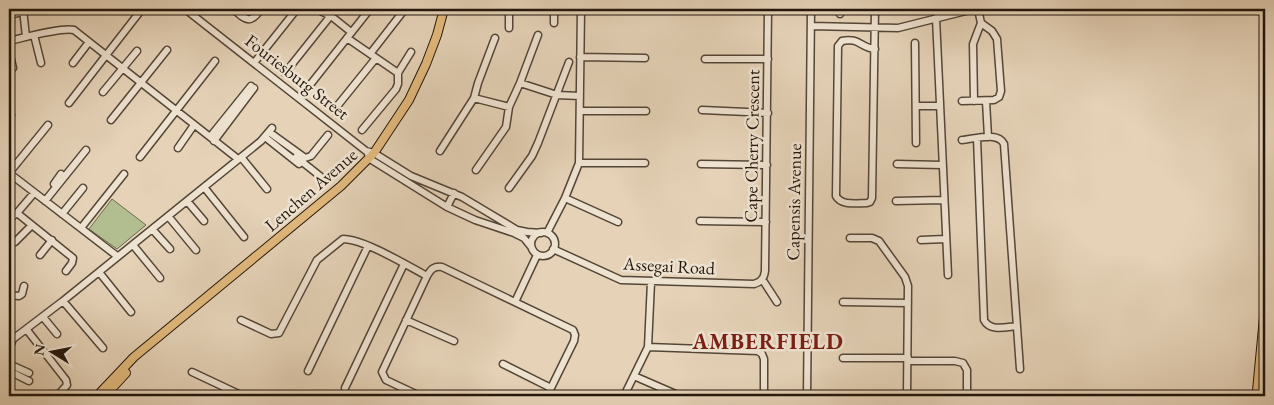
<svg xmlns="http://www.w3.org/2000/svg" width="1274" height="405" viewBox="0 0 1274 405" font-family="'EB Garamond',serif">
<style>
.green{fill:#b2bd90;stroke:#6a6a4e}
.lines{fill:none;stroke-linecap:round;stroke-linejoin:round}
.minor-casing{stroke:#544637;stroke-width:9}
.major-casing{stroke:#23170c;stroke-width:10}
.highway-casing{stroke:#23170c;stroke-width:11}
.minor{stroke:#eee2d0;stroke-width:6}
.major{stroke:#e2b97c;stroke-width:8}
.highway{stroke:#e2b97c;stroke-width:9}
.labels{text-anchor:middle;stroke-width:5;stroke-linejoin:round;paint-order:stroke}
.street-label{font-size:18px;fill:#23170c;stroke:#eee2d0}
.district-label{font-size:22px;font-weight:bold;letter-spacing:1px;fill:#7a1f14;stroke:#eee2d0}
</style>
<rect width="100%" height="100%" fill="#e5d2b7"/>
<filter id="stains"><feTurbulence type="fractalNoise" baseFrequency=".004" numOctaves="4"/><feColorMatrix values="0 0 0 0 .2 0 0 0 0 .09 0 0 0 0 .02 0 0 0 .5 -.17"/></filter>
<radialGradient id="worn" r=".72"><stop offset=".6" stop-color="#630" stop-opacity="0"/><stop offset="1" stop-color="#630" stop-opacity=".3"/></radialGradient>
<!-- green -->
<path class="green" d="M112,199L146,225L117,249L89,229Z"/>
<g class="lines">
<defs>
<path id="minor" d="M23,9L26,37
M185,9L366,151L374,153L411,176L462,197L517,230L527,232L541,233
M233,9C246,20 250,25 261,9
M316,9L331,16L351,32
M875,9L872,198L870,202L867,203C857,203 841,206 836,196L838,46L842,41C859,37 861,48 875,49
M840,14V9
M9,15L35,9
M936,18L948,275
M554,23V9
M811,26L898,28L974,9
M509,28V9
M34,35L41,63
M538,35L520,83L557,95L580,96
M347,38L398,73V84L396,89L362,130
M495,38L478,83L474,98L509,107
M9,41C23,38 61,27 74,30L238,159
M915,43L916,143
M9,51L13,68
M370,54L405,9
M580,57L645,58
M705,59H768
M73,63L89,42
M254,63L297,9
M285,73L336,9
M398,73L411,52
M306,90L370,9
M103,92L137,51
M962,101L994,100L999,97L1001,91L997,39L992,31L981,23
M974,101L973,44L981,23L978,9
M986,101L988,137
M69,103L142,9
M916,106H940
M334,110L376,58
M702,110L768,113
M580,111H646
M9,113L11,115
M111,120L167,50
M269,132L305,158L311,156L328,135
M210,137L251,86
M265,137L299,164
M977,138L984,320C990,332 1006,327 1017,326
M962,140C974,139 998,131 1004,144L1020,369
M214,141L254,88
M178,148L194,125
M440,151L474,98
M368,154L370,159L447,207L475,220L514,233L524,238L532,248
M140,157L215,61
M241,157L267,189
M296,157L320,176
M579,163H645
M701,164L767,165
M897,164L942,165
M476,170L506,127L509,107L520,83
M9,173L117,256
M9,173L48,125
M54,184L61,174
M204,187L244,237
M509,188L532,156L538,143L569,62
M565,198L618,222
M45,201L86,150
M187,201L204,221
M896,201L943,200
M447,207L454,193
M17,213L73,258L72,263L66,271
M62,214L83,188
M168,216L196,250
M9,219L17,213L34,193
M700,221L766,222
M81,228L124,174
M152,229L170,249
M531 244a12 12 0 1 1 24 0a12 12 0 1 1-24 0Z
M547,233L565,198L579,163L581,9
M850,238H872L879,241L905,277L908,286L907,396
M921,240L945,239
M15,242L31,226
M133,245L160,278
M553,249L621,280L754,284C761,282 764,279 765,271L768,9
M40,255L52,240
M99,272L131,312
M762,279L777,302
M9,295L19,296L22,294L24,286
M63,301L103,348
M515,302L537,255
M843,302L908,303
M43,317L57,334
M241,320L271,334L279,333L317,260L343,239C364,239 408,266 427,276
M406,320L454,341
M27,330L66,380L67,385L58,395
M648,347L758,351L762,354L764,359V396
M9,349L13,339L63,301L261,141L272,128
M843,358H908
M908,361H955L963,363L967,370V396
M9,364L29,373
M503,364L551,388
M9,371L29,381
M308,371L368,246
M192,372L243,396
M634,376L680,396
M345,388L404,264
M9,393L16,396
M420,396L386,380L382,372L427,276C431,269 434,266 442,267L573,330L575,335L574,341L547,396
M624,396L648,347L651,282
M807,396L811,9"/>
<path id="major" d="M97,396L134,357L341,186L374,153L409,100L426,64L437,35L444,9
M105,396L126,373"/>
<path id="highway" d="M1257,396L1265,312"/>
</defs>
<!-- minor casing -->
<use href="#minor" class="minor-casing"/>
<!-- major casing -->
<use href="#major" class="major-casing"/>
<!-- highway casing -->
<use href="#highway" class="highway-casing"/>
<!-- minor -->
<use href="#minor" class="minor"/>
<!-- major -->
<use href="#major" class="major"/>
<!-- highway -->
<use href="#highway" class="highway"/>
</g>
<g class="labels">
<!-- street labels -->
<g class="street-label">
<text transform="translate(297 77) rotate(38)" y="6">Fouriesburg Street</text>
<text transform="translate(752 146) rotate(-89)" y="6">Cape Cherry Crescent</text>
<text transform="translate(311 190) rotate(-41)" y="6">Lenchen Avenue</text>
<text transform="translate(794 202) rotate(-89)" y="6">Capensis Avenue</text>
<text transform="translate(669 266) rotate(3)" y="6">Assegai Road</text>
</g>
<!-- district labels -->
<g class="district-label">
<text x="768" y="349">AMBERFIELD</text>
</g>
</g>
<!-- margin -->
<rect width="1274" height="405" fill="none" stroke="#e5d2b7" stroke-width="30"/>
<rect x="10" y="10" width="1254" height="385" fill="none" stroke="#23170c" stroke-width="2.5"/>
<rect x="15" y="15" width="1244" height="375" fill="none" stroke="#23170c"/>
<!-- north arrow -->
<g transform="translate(52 352) rotate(280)" stroke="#eee2d0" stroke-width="4" paint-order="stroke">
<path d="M0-4L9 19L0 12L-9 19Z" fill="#23170c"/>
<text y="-8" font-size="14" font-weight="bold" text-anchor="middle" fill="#23170c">N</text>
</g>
<rect width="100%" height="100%" filter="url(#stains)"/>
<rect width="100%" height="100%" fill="url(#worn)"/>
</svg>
